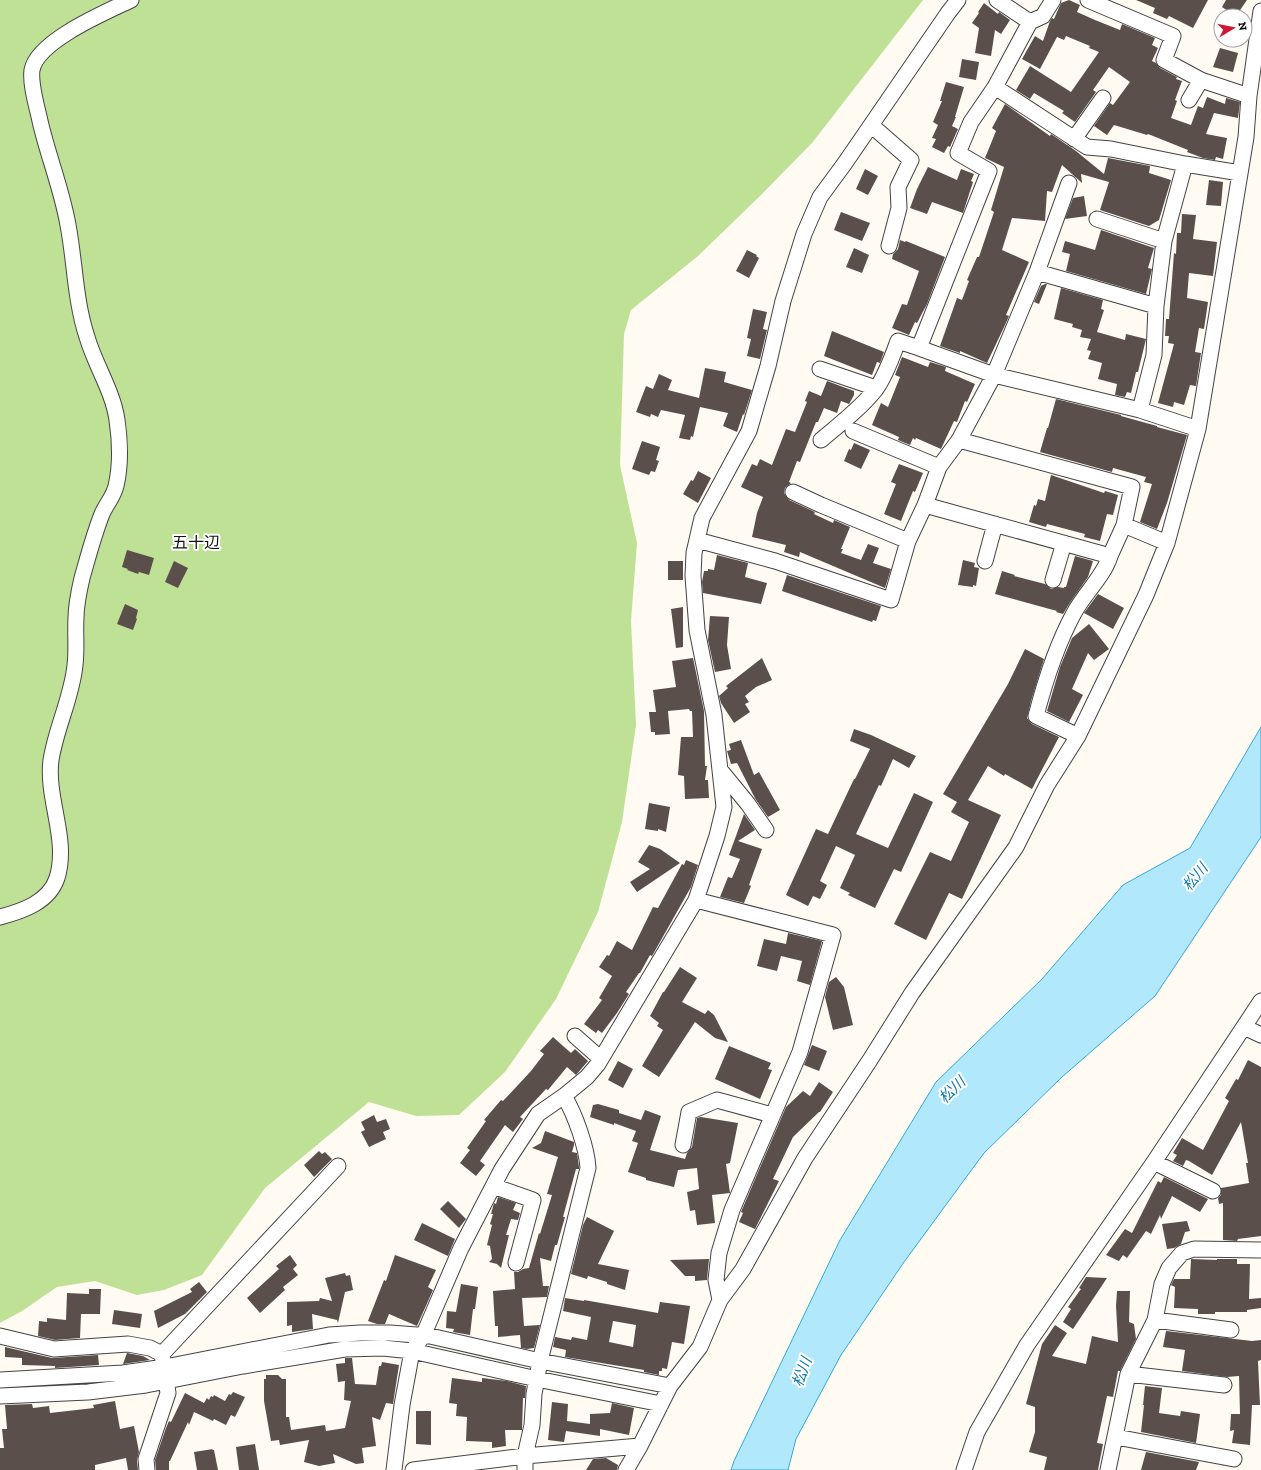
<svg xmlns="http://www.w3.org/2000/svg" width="1261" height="1470" viewBox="0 0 1261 1470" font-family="'Zilla Slab','Noto Sans JP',serif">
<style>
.forest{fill:#bfe195}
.water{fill:#b1e8fc;stroke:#31a9db}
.building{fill:#5a4f4b;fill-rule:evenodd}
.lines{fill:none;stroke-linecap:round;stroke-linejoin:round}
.minor-casing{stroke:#434343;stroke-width:17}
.minor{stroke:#fff;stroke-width:15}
.labels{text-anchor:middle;stroke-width:4;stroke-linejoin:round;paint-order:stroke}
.water-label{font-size:15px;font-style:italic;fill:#0b79b0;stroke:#fff}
.quarter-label{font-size:16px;fill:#101010;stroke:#fff}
</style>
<rect width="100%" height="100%" fill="#fffbf3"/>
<!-- forest -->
<path class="forest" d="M0,0H923L812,143L759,197L698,256L631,310L624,334L620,465L637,543L631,621L636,725L622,822L598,912L556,999L505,1072L459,1115L416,1116L369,1102L265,1188L202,1275L164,1290L137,1295L95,1281L57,1287L22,1311L0,1323Z"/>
<!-- water -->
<path class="water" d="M1261,727V837L1155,996L1062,1077L984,1153L904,1262L841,1355L796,1439L788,1470H731L734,1461L840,1240L936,1082L1042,979L1123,885L1190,848Z"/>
<!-- building -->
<path class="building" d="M1069,0L1080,5L1077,12L1095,20L1120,30L1122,24L1155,38L1152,45L1158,48L1152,61L1156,63L1160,68L1177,77L1176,79L1182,81L1175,100L1177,101L1171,118L1191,125L1198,106L1203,108L1207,97L1225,104L1226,98L1240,102L1238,118L1214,113L1206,134L1227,138L1223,159L1216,157L1215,160L1203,158L1187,152L1188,150L1148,134L1147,135L1114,125L1107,135L1094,126L1110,103L1113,105L1130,82L1109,67L1093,90L1096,92L1075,122L1062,113L1064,111L1034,93L1030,99L1016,90L1030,66L1071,92L1099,52L1089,48L1090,46L1066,36L1064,40L1057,37L1040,69L1022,59L1035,36L1043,41L1050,21L1052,18L1054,19L1061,3Z
M1136,0H1208L1193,28L1169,16L1167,19L1153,13L1155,8Z
M1226,0H1247L1236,16L1222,7Z
M984,3L998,14L999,12L1010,20L1001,34L995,30L991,56L975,53L979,28L972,23L979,13L978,12Z
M1220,48L1238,53L1233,72L1213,67Z
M962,59L979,62L976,80L959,77Z
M946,82L964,87L955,117H956L952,126L958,129L950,147L948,146L944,153L932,147L936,139L932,138L938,125L933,122L942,101H940Z
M1005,104L1050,136L1051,134L1076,151L1104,174L1108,158L1150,166L1149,173L1171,180L1159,220L1149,226L1100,210L1109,182L1081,174L1082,183L1062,165L1052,192L1047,191L1045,221L1012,218L1002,250L1029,262L1006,315L1009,316L1005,325L987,363L960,351V353L940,346L957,298L962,300L969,281L967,280L977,257H979L994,212L991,210L1004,167L985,158L996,131L992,128Z
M928,167L957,180L961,169L974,174L971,181L973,182L963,213L932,202L927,214L910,208L917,189Z
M865,169L878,176L868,195L856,189Z
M1209,180L1223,182L1221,206L1206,205Z
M1084,196L1087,216L1065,219L1073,198Z
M841,212L870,223L862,241L834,230Z
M1182,214L1196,215L1193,239L1217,242L1213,276L1189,273L1187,298L1208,302L1204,329L1199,328L1195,352L1201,353L1196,386L1190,385L1184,405L1174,402L1173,407L1158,403L1174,344L1168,343L1169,336H1165L1166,319H1169L1174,253L1176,254L1177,233H1181Z
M1101,230L1154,248L1148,268L1152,269L1146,294L1066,271L1070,254L1062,252L1065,241L1095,250Z
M900,240L905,242L906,241L945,257L927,304L917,323L915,322L909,335L892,328L902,304L907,305L919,271L892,259L893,254L898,249Z
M854,248L869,255L862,273L846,267Z
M747,250L757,255L756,256L759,258L749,278L736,271Z
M1045,284H1047L1039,304L1034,302L1041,286Z
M1061,288L1103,300L1101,309L1104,310L1097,332L1125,340L1126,334L1146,339L1138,372H1136L1131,393L1127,392L1125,397L1115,395L1117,384L1098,379L1102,363L1088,359L1091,351L1087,350L1091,339L1080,337L1082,330L1072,327L1073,324L1054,319Z
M753,309L767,312L763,329L767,330L760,359L747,356L751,339L747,338Z
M832,331L884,352L880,363L877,362L872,375L824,356Z
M902,357L928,367L930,362L946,367L945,371L975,384L967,402L965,401L957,422L954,421L941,449L916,438L915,440L913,438L910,445L898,440L899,437L872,425L881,403L888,407L900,377L895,375Z
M705,368L726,372L724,382L752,390L744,415L743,414L737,432L723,426L728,413L700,407L693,437L691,436L690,440L679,438L685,415L661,410L658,417L651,414L650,417L636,412L646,386L653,389L659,374L672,380L668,390L699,398Z
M827,381L854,391V395L849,404L841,401L837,413L824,408L818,422H816L800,462L797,461L789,482L791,483L785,488L784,493L789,500L815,512L814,514L833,523L834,520L850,527L841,549H843L841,553L861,560L868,544L879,548L873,563L891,569L885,588L800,552L799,557L784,552L786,545L752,537L757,513L763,497L741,487L752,464L757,466L760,459L772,465L786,429L795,432L807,402L805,401L809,391L821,396Z
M1056,399L1121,415V416L1157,426V427L1187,435L1167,503L1157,529L1140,522L1152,484L1144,482L1146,477L1113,468L1112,472L1040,452L1047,428H1048Z
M642,441L660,447L656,460L659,461L655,472L651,471L649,475L632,469Z
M854,443L870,450L861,469L844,461L849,449L851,450Z
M899,464L923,473L915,492L913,491L901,521L884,514L896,484L891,482Z
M698,471L711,478L698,503L683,494L691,480L693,481Z
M1051,475L1104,493L1105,491L1118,495L1113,515L1107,514L1100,541L1084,537L1085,534L1047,524L1046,527L1029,522L1034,505L1036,506L1038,499L1045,501Z
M127,550L154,558L149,575L139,572L138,574L127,570L128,569L122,567Z
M717,555L748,563L745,577L767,583L761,604L703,593L702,582L704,571H708V569L714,570Z
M1075,556L1093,561L1088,577L1071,601L1063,614L1056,612L1057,611L995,594L1002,571L1015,575L1014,576L1045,584L1051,589L1058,587L1064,588V587H1066Z
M963,560L975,563L974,567L979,568L976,586L973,585V587L958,585Z
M174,561L188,568L178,588L165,582Z
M668,561H683V580H668Z
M787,575L881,606L876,621L873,620L872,622L782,591Z
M1098,594L1124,608L1113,629L1084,613Z
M125,604L138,610L136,618L137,619L133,630L117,624Z
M683,607V647L676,648L671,609Z
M710,616L729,617L727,645L731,669L715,672L708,640Z
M1089,624L1109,649L1094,660L1088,653L1072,689L1083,695L1069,722L1047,711L1060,667L1072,638Z
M1025,649L1044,659L1031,701L1027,718L1032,724L1059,737L1032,789L1005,774L1004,776L988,766L968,800L1001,815L962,899L949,893L926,940L894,924L930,852L951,861L969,822L951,812L957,802L943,794L1008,684Z
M693,658L704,711L705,766H707L705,780H708L709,798L685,799L684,776L678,775L681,737H693L692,711H690L689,709L668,711L670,734L655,735V732H651L649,712H656L653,690L676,687L672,661Z
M762,658L772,680L756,687L745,696L749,702L745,704L750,712L734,723L721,703L719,696L728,688L726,686Z
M854,729L871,735L916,756L909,768L893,759L881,786L879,785L856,834L888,848L914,793L933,802L901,872L894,869L875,908L848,895L850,893L840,888L855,855L836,846L820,881L827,885L820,899L813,896L808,906L786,895L816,829L828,834L854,779H855L870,749L850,741Z
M741,740L754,775L759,772L780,810L768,817L756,800L737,763L731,764L727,751L731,750L729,744Z
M649,803L670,807L666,832L658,829V831L645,829Z
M744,814L755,830L738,841L762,849L749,885L751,886L744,903L720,897L728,877L732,878L740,859L729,855Z
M649,845L660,849L680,863L637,892L630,882L650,869L638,862Z
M686,860L698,865L691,887L652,956L650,955L640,973H639L626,992L629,994L617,1013L602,1033L598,1030L596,1033L584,1024L602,1000L599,998L612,976L599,967L607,955L609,956L617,941L632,950L653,907L658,908L682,864L684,865Z
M788,933L822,941L810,985L797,981L802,961L781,956L777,971L757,966L764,939L786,944Z
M680,967L697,978L682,1002L705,1014L708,1010L714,1015L728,1042L715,1038L695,1022L659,1077L642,1066L663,1030L657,1026L659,1023L650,1016L663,992H664Z
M836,977L844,987L853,1025L833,1030L825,997L829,982Z
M553,1037L571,1053L575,1049L588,1061L576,1075L567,1067L548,1090L546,1089L520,1117L523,1119L513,1132L505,1125L480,1161L485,1165L476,1176L460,1163L470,1150L467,1148L486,1121L484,1120L501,1100L503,1101L531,1071L544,1054L540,1051Z
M812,1045L827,1051L819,1071L804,1065Z
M729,1046L771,1063L768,1069L772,1070L760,1099L715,1079Z
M1248,1060L1261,1067V1236L1238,1239L1237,1241L1223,1240V1203L1219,1204L1218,1198L1221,1195V1188L1249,1183L1246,1163H1248L1241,1122L1212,1175L1189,1161L1186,1160L1183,1166L1173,1161L1177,1155L1173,1153L1182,1138L1203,1150L1229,1101L1225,1098L1236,1079L1238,1080Z
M618,1061L633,1069L623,1088L608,1080Z
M819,1082L833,1092L820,1112H819L793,1137L773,1179L779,1181L755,1229L739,1222L743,1213L741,1212L786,1107L803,1091L810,1096Z
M598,1104L619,1110V1113L641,1120L645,1110L661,1116L650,1150L685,1159L687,1153L692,1147L697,1118L701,1117L738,1123L730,1163L726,1164L730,1193L712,1195L715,1223L697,1225L695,1210L690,1211L687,1192L699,1189L697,1168L678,1170L674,1187L646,1180V1178L628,1172L638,1143L632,1141L636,1131L614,1123V1125L590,1117L593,1105Z
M374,1115L377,1122L386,1119L390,1129L383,1132L386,1139L369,1147L361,1132L365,1130L361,1122Z
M545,1131L574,1142V1145L572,1152L577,1153L579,1167V1169H576L563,1217H565L557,1245H555L551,1261L540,1258L543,1286H549L547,1297L522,1298L524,1326L540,1325L534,1348L527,1349L521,1348L520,1335L498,1337V1326H495L493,1291L515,1289L514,1272H518L523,1269L529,1268L539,1233L540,1234L552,1195L547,1194L558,1157L532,1148L541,1143Z
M319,1151L322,1154L325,1152L332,1159L314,1177L304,1165Z
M1164,1177L1208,1199L1200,1212L1172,1196L1161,1219L1160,1215L1151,1234L1146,1231L1127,1258L1123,1255L1119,1261L1106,1255L1125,1229L1132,1233L1158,1181L1161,1183Z
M498,1197L516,1203L513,1210L520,1213L518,1220L511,1219L506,1235H509L501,1268L497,1264L489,1262L492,1259L490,1246L487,1245L492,1225L490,1224L493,1214H491L494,1203L496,1204Z
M448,1201L466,1219L459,1228L440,1209Z
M587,1217L614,1231L598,1264L629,1270L625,1290L607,1284V1282L588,1276L587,1279L571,1274L583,1225Z
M1187,1221L1190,1231L1185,1232L1181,1244L1174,1248L1167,1249L1162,1224Z
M422,1223L455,1239L448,1256L414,1240Z
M290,1255L297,1265L293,1269L298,1275L283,1287L285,1290L260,1313L247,1298L279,1269L276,1266Z
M395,1255L436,1270L428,1287L433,1290L417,1326L389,1314L385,1324H377L368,1321L384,1280L386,1281Z
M709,1259L707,1280L695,1281V1276H685L670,1260Z
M1191,1259L1217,1260V1259H1237V1264H1250L1249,1299L1261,1298V1308L1247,1310V1312H1215V1314H1198V1309L1174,1308L1175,1287L1171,1285L1174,1279H1190Z
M345,1273L346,1276L350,1275L353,1290L345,1292L338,1323L337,1320L312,1314L313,1329L292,1332V1325L287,1326V1302L319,1301L320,1298L332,1301L325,1278Z
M1086,1277L1107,1278L1073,1329L1063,1322L1071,1309L1068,1307L1081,1289L1079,1288Z
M199,1282L207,1292L185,1314L158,1328L154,1311L192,1292L190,1289Z
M461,1284L478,1287L475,1309H473L470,1335L453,1332L454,1329L446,1328L447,1311L456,1312Z
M89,1289H101L100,1314H81L80,1338L55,1340L38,1336L39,1321L47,1322V1318L66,1320L67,1293L89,1294Z
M1117,1291H1130L1129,1322L1134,1324L1136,1339L1120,1371H1118L1113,1397L1107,1396L1097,1443L1103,1444L1098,1470H1044L1047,1457L1029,1452L1035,1432V1407L1026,1404L1042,1344L1055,1325L1067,1333L1052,1356L1086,1364L1092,1336L1118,1342L1116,1306Z
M565,1298L584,1301V1300L658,1313L660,1302L690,1306L684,1344L672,1342L667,1369L662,1368V1371H659V1375L644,1372V1370L565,1357L566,1350L553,1347L555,1337L571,1340L572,1337L587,1340L591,1317L563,1311ZM613,1321L636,1325L633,1347L609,1342Z
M114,1310L142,1314L140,1328L112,1324Z
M1166,1331L1252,1341L1261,1340V1360L1258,1361L1260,1405H1252L1250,1445L1232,1443L1234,1430L1230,1431L1231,1414H1240L1239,1376L1227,1377L1182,1371L1185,1350L1163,1347Z
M5,1347L52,1358L98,1355L99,1365L55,1368V1366L22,1365V1358L5,1357Z
M127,1353L143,1356L150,1360L123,1364Z
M345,1358H352L355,1384L376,1385L379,1366H381L382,1362L399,1365L393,1404L386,1403L380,1420L372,1417L376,1446L362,1448L364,1463L356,1464L333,1454L335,1463L319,1466L304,1462L309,1440L280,1445L279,1440L271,1441L264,1401V1379H266V1375H278L282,1379H286V1417H289L291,1430L325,1425L326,1431L345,1428L351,1401L344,1400L345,1381L338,1382L336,1364L345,1363Z
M452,1378L482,1382V1378L507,1381L526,1386L525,1398H523L522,1430H505L506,1446L492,1448V1442L466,1441L467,1417L456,1416L457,1404L449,1403Z
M1145,1386L1162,1388L1159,1413L1180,1416L1181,1411L1200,1414L1196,1443L1141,1432L1144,1405H1143Z
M233,1392L245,1397L235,1417L231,1415L226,1425L214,1419L213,1421L194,1412L189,1425L188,1422L170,1461H169V1470H156L155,1460L166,1428L169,1421L171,1422L185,1393L204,1403L207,1398L209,1400L211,1396L213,1397L214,1395L225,1401L229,1394L231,1395Z
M115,1401L120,1429L134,1426L139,1452L137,1460L138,1470H128L126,1458L95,1465V1470H0V1448H4L2,1429H7L5,1405L32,1404L33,1408L49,1406L50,1413L94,1408L93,1405Z
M552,1402L568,1404L567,1421L590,1424V1414L610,1413L612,1403L634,1408L629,1435L600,1429V1436L566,1431L564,1442L548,1440Z
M416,1411H431V1445L416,1444Z
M255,1444L259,1470H239L236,1447Z
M213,1449L212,1450H214L218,1470H197L194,1452Z
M1146,1452L1199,1462L1196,1470H1141Z
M606,1458L618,1465L617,1470H586L593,1459Z"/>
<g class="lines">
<defs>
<path id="minor" d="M997,0L1030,22
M1088,0L1173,36L1164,60L1201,80L1249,96
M995,87L1087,147L1111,149L1185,164L1240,173
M1189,100L1201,80
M871,125L911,160L898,187L899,208L889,246
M1074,139L1103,98
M1097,219L1164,241
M1037,272L1156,306
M919,348L989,171L958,153L971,122L995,87L1030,22L1043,16L1053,0
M820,369L876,388
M1140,410L1154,355L1156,306L1164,241L1185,164
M853,431L939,467
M821,440C840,424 861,408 876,389C886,375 892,357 898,341L919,348L994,375L1140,410L1198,429
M959,440L1132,487L1124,525L1167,543
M793,492L821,505L908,541
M925,505L1110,556L1124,525
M697,540L775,561L891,600L908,541L925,505L939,467L959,440L994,375L1037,272L1069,183
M985,561L995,524
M1053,580L1064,543
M1078,736L1036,716C1045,681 1056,646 1074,613C1084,594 1104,576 1110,556
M721,771L748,804L766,830
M696,900L833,935L800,1052L732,1210L719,1253L716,1280L720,1300
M0,917C23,911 49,902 57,878C69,839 46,799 51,760C56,728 72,697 75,665C77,649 75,634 76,618C76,605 79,591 82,578C88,557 94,534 102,514C106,504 113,498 116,486C121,465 120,441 117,420C113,391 95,365 87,337C75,301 75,262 68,225C62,190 48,156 40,121C37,107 30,84 32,70C37,41 106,12 131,0
M1244,1027L1261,1035
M575,1036L601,1059
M683,1145L689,1112L717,1100L772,1115
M1154,1162L1213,1191
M493,1186L533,1200L516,1263
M1155,1320L1231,1330
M0,1336L54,1349L128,1344L150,1348L162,1354L168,1393L146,1459L147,1470
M162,1354L338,1166
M1128,1374L1224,1385
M0,1380L123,1373L165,1367L329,1335L360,1333H390L430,1336L540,1361L670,1386
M0,1396L88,1392L146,1385L243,1366L345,1349L383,1348L412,1351L537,1379L661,1404
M1116,1437L1234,1459
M394,1470L402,1405L412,1351L423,1336L461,1248L502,1169L538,1114L564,1096
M413,1470L525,1456L640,1446
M525,1470V1456L532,1425L534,1394L540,1361L588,1168C587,1148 575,1114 564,1096L587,1077L598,1064L696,900L717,836L724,807L714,715L697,630L693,576L694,553L702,518L749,431L768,366L783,301L804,234L820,197L845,163L948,13L958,0
M626,1470L640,1446L670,1386L700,1347L720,1300L743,1269L805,1158L870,1060L912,993L1016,847L1047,785L1078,736L1146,595L1167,543L1198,429L1246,137L1249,96L1261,11
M964,1470L977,1432L1027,1345L1154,1162L1261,1001
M1108,1470L1128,1374L1155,1320L1162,1284L1169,1268L1182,1253L1194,1249L1261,1250"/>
</defs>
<!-- minor casing -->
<use href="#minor" class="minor-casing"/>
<!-- minor -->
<use href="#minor" class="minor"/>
</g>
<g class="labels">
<!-- water labels -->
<g class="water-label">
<text transform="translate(1195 877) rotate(-51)" y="5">松川</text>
<text transform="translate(952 1090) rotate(-44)" y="5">松川</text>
<text transform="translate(802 1372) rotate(-71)" y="5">松川</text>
</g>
<!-- quarter labels -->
<g class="quarter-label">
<text x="196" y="548">五十辺</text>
</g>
</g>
<!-- north arrow -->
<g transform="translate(1233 28) rotate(80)"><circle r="19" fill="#ffffff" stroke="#9f9f9f"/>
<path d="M0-3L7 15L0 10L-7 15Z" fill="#cf1934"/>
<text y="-6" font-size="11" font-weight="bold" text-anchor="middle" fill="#101010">N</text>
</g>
</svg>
